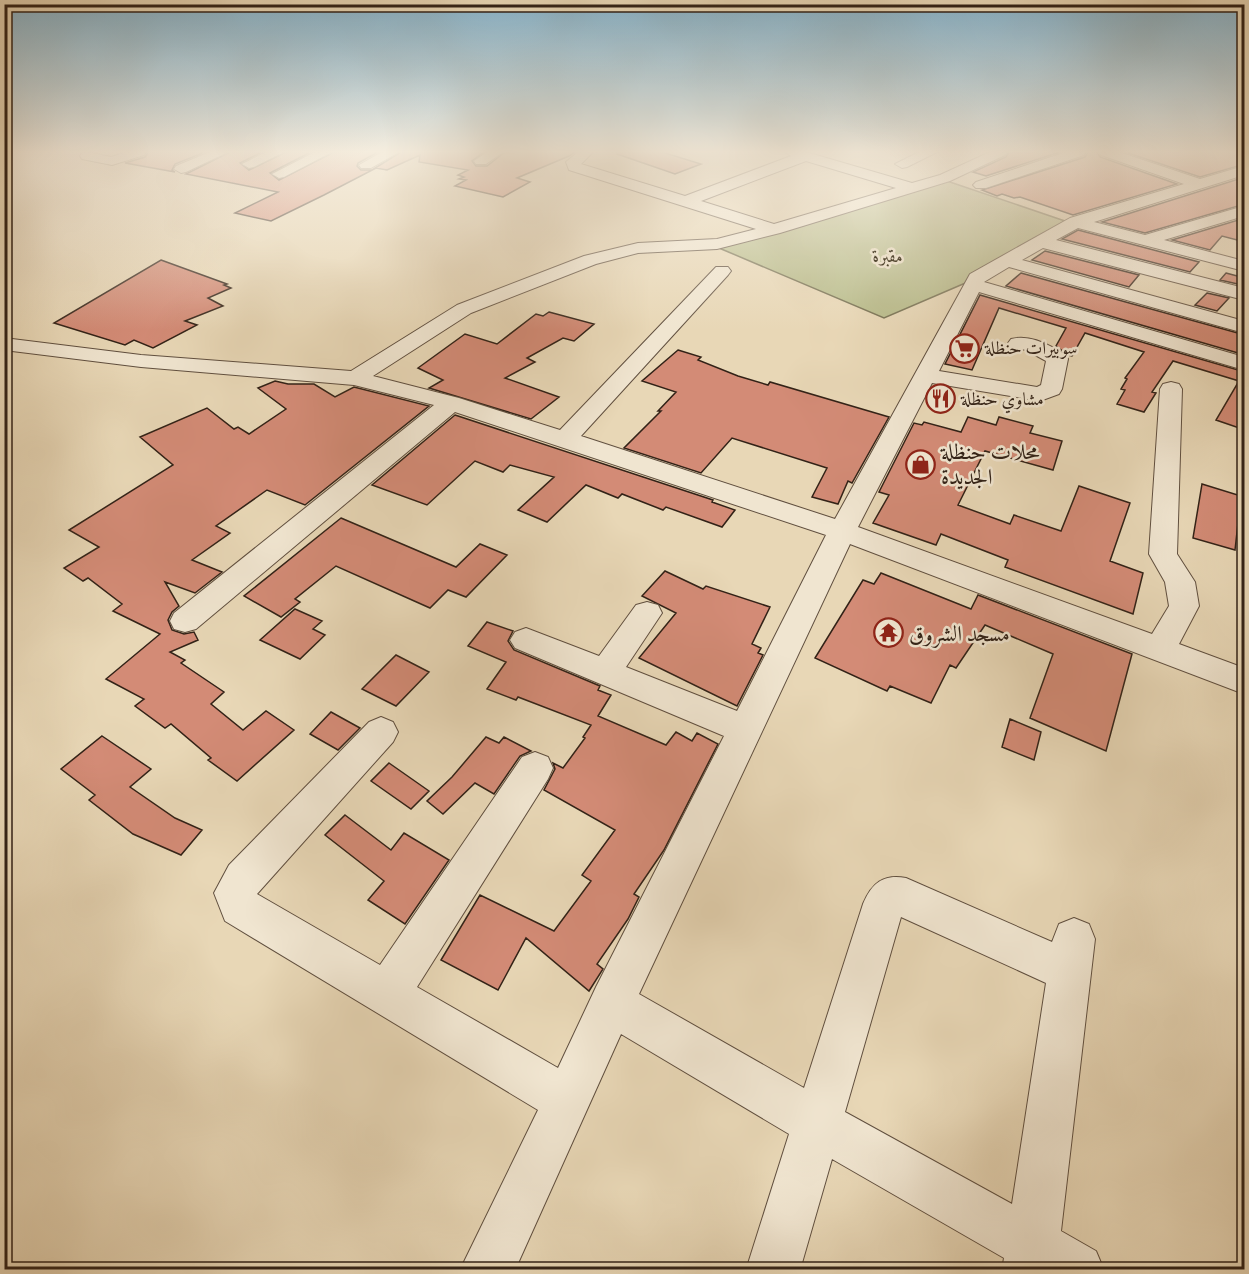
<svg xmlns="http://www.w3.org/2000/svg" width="1249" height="1274" viewBox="0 0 1249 1274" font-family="'Sorts Mill Goudy',Amiri,serif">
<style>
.green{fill:#b9bd8c;stroke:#767052;stroke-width:1.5}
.building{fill:#d38b76;stroke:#322217;stroke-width:1.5}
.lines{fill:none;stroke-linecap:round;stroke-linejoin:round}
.minor-casing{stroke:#604f3f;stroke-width:2}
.minor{fill:#f0e5d0;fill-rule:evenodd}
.labels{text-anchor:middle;stroke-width:5;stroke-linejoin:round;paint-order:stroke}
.far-park-label{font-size:18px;font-style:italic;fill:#544934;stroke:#f0e5d0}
.far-poi-label{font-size:18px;fill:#322217;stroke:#f0e5d0;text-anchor:start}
.poi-label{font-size:22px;fill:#322217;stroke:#f0e5d0;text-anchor:start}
</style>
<rect width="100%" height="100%" fill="#e8d7b6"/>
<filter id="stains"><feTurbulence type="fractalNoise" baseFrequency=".00333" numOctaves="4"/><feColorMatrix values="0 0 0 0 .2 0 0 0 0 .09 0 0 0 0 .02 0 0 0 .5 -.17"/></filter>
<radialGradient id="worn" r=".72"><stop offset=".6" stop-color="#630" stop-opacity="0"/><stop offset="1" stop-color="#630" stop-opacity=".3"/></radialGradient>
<!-- green -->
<path class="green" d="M944,180L1065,221L977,278L884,318L719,248Z"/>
<!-- building -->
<path class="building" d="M148,152H205L175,164L172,170L175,172L125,163L145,157Z
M230,152H262L240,163L249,170L286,152H311L270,173L279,180L334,152H378L358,163L357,166L361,170H372L401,152H484L472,161L476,166H487L505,152H575L569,156L517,178L530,182L503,197L455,186L466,180L459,179L464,177L458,175L468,170L419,162L420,155L387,170L376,168L324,195L271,221L235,213L278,192L186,174Z
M618,152H662L701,164L675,174L617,154Z
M1009,152H1060L986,176L973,172L1006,157Z
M1088,152H1097L1100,157L1177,184L1073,215L1020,197L1014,198L1002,194L997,196L982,190L1085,157Z
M1125,152H1245V164L1200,177Z
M1245,177V204L1145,233L1102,222Z
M1245,218V242L1222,236L1210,250L1172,240Z
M1078,230L1199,262L1190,272L1062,239Z
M1045,251L1139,275L1129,287L1032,260Z
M161,260L227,284L224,285L231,288L208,298L223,306L185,321L197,325L153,348L134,340L125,345L54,323Z
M1021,273L1245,335V355L1006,286Z
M1226,273L1245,278V282L1242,285L1220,280Z
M1207,293L1229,298L1217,311L1195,305Z
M980,295L1245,372V430L1216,420L1239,381L1173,361L1152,392L1156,393L1144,412L1117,404L1125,390L1121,389L1127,379L1125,378L1144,352L1085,333L1072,356L1068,355L1056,346L1066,328L999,308L972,370L945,364Z
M549,312L594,324L574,341L563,338L527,358L535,362L505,378L559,397L531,419L429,388L443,380L418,368L465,334L497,344L536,314L543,316Z
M678,350L701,357L698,360L738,376L768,385L770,382L889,417L852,483L848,481L838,504L812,497L827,468L732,438L701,473L624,448L661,411H658L676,392L642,381Z
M275,381L288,384H314L335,397L354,387L429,406L305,505L267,490L216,526L230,533L192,560L222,572L195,593L165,582L179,606L172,612L168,620L172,630L184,634L194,632L198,640L170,652L185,660L181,663L224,692L211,704L243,730L266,711L294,730L237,781L208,760L211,758L171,724L165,728L135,706L144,699L106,679L160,634L113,611L122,604L88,578L83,581L64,568L99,547L69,530L173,465L140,437L207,408L234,429L238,427L249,434L286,409L258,388Z
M455,415L713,500L712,502L735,510L722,527L666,507L663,510L622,494L618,498L586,485L547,522L518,510L554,477L510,465L503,472L475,461L427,505L372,485Z
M968,417L996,425L999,417L1033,426L1030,433L1062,441L1053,470L985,451L958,505L1010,524L1014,515L1061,531L1079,486L1130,503L1110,561L1143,573L1133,614L1005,567L1008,560L941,534L936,545L873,523L889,495L879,492L914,423L922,425L924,422L961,432Z
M1202,484L1241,496L1235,550L1193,538Z
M341,518L456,567L480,544L507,555L466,597L448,590L430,608L336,566L295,599L300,602L281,617L244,596Z
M665,571L703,589L706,586L770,607L752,644L761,648L758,653L763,655L737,706L639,658L676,613L642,596Z
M881,573L971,609L978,595L1132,654L1106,751L1030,718L1053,654L985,625L956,668L950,665L931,703L890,686L887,691L815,658L863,580L874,584Z
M295,609L322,621L313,629L325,635L300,659L260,640Z
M487,622L513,631L508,641L514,650L600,686L598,690L611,695L598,716L666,745L676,732L692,741L697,733L718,744L664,850L634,894L639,897L628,919L597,964L603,969L589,991L526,938L498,990L441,960L480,895L554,931L591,881L582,875L615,830L544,790L555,769L553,763L563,768L585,738L583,737L591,725L518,697L516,700L487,689L506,662L468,646Z
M396,655L429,672L396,706L362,689Z
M331,712L360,728L338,750L310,734Z
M1010,719L1041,732L1034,760L1002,747Z
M102,736L151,769L130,787L175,818L202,830L181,855L133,834L89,800L95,795L61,769Z
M486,737L499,743L504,737L531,751L520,756L494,794L475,783L443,814L427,801L452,777Z
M389,763L429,791L411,809L371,781Z
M345,815L391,850L404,833L449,860L405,924L368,900L384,881L325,835Z"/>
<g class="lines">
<defs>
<path id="minor" d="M87,152L111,157L126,152H146L144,155L112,165L82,159L80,156L82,153Z
M210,152H228L186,172L181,173L174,169L176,166Z
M266,152H284L254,167L249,168L242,164Z
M315,152H332L284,177L279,178L272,174Z
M382,152H399L371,168H361L359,165Z
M487,152H503L486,164H476L474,161Z
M578,152H593L581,164L685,196L791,156L785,152H806L912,183L940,175L990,152H1007L1005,155L950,181L780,233L717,249L638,253L596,264L471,313L373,376L459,398L560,430L716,267H728L731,271L728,275L581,436L835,519L970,274L1070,218L1184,184L1101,155L1099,152H1119L1200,179L1244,166V175L1094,222L1145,235L1244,206V216L1164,240L1244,261V271L1078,228L1056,240L1244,288V300L1043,248L1022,260L1244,321V333L1009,267L984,282L1244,357V370L979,292L939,371L1037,387L1041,385L1046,361L1026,350L1011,347L1008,343L1011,339C1031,334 1048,345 1065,354L1068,359L1062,389L1059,394L1040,401L932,383L858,527L1152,634L1169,606L1165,582L1149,554L1160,389L1163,384L1171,382L1179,384L1182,389L1177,554L1195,582L1199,606L1179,644L1244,668V694L850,544L639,994L804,1088L863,904C872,883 883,874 906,878L1052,942L1059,924L1074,918L1089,924L1095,939L1061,1231L1096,1251L1104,1270H1002L1004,1258L832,1159L800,1270H746L789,1134L621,1034L515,1270H460L538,1110L225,921L214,893L229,865L369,722L381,717L393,722L398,732L393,742L257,894L380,965L522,757L535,752L548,757L553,768L548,779L417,987L558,1068L596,987L724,736L515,648L510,640L515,632L526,628L599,656L636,605L647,602L658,605L662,613L626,667L737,711L826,535L455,412L196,629L185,632L174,629L170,621L174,613L434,405L354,385L141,367L4,350V338L141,355L351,371L457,305L584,256L638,243L717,239L756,229L569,170L566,162ZM806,161L896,188L774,224L701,201ZM901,917L1046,983L1012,1204L845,1112Z
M919,152H937L907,167L902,168L895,164Z
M1066,152H1086L1084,155L986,188H976L973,185L976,182Z"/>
</defs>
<!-- minor casing -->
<use href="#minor" class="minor-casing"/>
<!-- minor -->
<use href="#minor" class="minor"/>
</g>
<!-- sky -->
<linearGradient id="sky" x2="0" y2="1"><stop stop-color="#87b6d0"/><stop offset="0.46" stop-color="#f5edde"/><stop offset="1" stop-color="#f5edde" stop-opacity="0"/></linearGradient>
<rect width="1249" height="330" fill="url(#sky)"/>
<!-- icons -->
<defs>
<symbol id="supermarket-ring" viewBox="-11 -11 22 22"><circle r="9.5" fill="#f0e5d0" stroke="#8f2418" stroke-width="1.5"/><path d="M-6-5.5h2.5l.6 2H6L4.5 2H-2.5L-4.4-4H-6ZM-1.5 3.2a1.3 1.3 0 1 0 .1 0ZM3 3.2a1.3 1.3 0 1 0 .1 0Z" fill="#8f2418"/></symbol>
<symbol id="restaurant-ring" viewBox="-11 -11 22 22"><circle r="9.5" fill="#f0e5d0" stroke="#8f2418" stroke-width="1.5"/><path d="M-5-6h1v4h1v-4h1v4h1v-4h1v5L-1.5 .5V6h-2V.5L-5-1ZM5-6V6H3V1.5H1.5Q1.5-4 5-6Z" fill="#8f2418"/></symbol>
<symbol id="shop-ring" viewBox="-11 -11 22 22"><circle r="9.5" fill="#f0e5d0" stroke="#8f2418" stroke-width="1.5"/><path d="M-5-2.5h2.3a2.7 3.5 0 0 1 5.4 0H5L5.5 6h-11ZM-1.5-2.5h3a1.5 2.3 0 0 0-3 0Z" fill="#8f2418"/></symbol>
<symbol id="temple-ring" viewBox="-11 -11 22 22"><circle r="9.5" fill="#f0e5d0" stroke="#8f2418" stroke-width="1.5"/><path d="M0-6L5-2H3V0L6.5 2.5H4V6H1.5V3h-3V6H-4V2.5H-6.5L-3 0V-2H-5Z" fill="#8f2418"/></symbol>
</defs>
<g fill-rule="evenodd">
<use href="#supermarket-ring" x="948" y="332" width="33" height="33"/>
<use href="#restaurant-ring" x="924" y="382" width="33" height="33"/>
<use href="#shop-ring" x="904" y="448" width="33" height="33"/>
<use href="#temple-ring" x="872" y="616" width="33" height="33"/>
</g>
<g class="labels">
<!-- far-park labels -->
<g class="far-park-label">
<text x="888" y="262">مقبرة</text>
</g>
<!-- far-poi labels -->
<g class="far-poi-label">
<text x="985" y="354">سوبيرات حنظلة</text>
<text x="961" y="405">مشاوي حنظلة</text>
</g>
<!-- poi labels -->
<g class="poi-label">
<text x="941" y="459">محلات حنظلة<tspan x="941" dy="25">الجديدة</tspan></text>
<text x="909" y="641">مسجد الشروق</text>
</g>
</g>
<!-- margin -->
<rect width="1249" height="1274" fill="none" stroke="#e8d7b6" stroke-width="24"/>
<rect x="6" y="6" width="1237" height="1262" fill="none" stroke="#322217" stroke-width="3"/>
<rect x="12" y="12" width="1225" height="1250" fill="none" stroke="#322217" stroke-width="1.5"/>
<rect width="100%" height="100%" filter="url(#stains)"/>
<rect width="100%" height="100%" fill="url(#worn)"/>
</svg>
